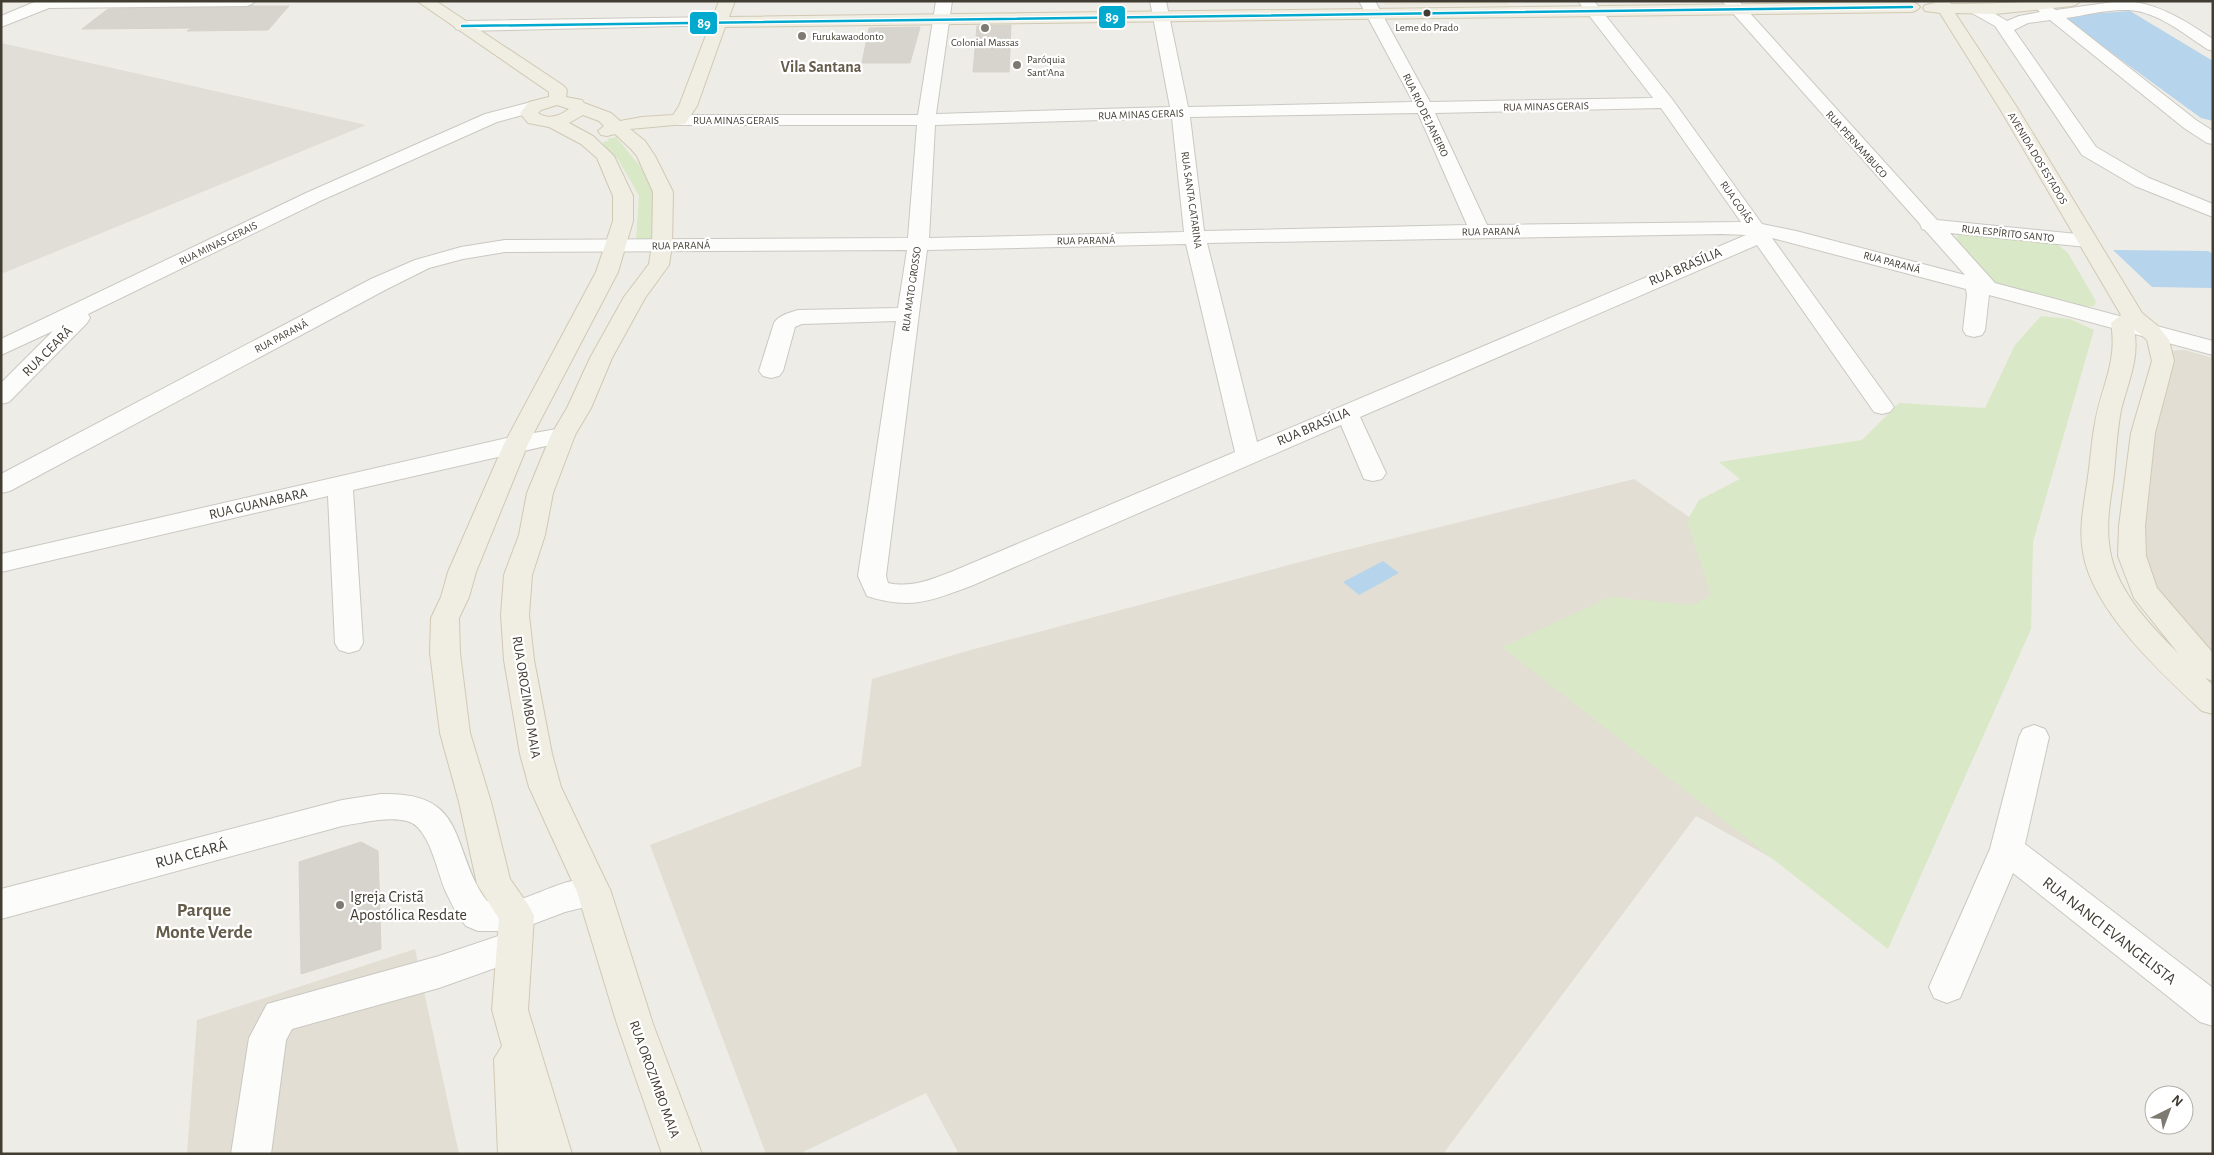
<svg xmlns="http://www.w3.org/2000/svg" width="2214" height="1155" viewBox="0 0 2214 1155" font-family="'Alegreya Sans',sans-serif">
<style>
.residential{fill:#e2ded3}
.industrial{fill:#e1ddd7}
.education{fill:#ece7d8}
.green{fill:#d9e8c6}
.water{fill:#b6d4ec}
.building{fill:#d7d4ce;stroke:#d6d3cc}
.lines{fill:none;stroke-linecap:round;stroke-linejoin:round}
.minor-casing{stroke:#cac8c2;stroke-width:2}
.major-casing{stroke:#d0c9b3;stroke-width:2}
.minor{fill:#fcfcfb;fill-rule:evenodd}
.major{fill:#f0ede2;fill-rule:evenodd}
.bus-1-casing{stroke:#fff;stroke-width:5}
.bus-1{stroke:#00a9ce;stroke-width:2.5}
.bus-dot{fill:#423d33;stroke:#fff;stroke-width:2}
.poi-dot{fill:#7e7a72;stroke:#fff;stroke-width:2}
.labels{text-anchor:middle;stroke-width:4.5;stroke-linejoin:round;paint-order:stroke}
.far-bus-label{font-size:11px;fill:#423d33;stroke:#fff}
.far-poi-label{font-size:11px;fill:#423d33;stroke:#fff;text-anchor:start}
.far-street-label{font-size:11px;fill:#423d33;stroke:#fff}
.street-label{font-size:14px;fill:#423d33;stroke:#fff}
.far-district-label{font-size:16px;font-weight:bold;fill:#655c4b;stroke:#fff}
.near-street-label{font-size:16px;fill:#423d33;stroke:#fff}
.near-poi-label{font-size:16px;fill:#423d33;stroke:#fff;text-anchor:start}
.near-quarter-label{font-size:19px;font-weight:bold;fill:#655c4b;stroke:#fff}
.line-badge{stroke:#fff;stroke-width:2}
.badge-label{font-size:14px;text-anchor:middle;font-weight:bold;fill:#fff}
</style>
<rect width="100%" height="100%" fill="#eeece6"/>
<!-- residential -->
<path class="residential" d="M2185,350L2213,358V658L2153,586L2133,538L2168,351Z
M1634,479L1974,713L1874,915L1696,816L1443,1154H959L926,1093L799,1154H766L650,845L861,766L872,679L967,651L1330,554Z
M415,949L459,1154H187L197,1020Z"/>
<!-- industrial -->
<path class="industrial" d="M1,43L366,125L1,274Z"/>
<!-- education -->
<path class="education" d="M1383,1H1507L1509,5H1384Z"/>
<!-- green -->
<path class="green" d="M616,137L644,171L654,195V237C647,240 642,241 636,239L639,196L618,159L603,145V142L609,141L607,139Z
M1958,233L2056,243L2068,253L2093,296L2096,302L2094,306L2083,307C2060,300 2005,290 1988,278C1974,268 1965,253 1956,239Z
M2041,316L2070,319L2094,330L2033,542L2031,629L1888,949L1502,647L1610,597L1693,605L1711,595L1687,521L1699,500L1740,479L1719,462L1862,440L1899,403L1985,408L2015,345Z"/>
<!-- water -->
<path class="water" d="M2130,11L2213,61V121L2201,118L2061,16Z
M2113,250L2208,251L2213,254V288L2152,287Z
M1383,561L1399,573L1359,595L1343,582Z"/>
<!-- building -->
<path class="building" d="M251,6H289L268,30L187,31L192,28L82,29L108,9Z
M1011,25L1009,72H973L977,26Z
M920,27L910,63H862L869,28Z
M361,842L378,851L381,949L301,974L299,862Z"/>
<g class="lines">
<defs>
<path id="minor" d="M37,1H255L252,4L247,6L49,8L1,27V16Z
M936,1H952L936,114L1170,107L1150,1H1166L1188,107L1413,102L1359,1H1375L1430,102L1653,98L1578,1H1594L1672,99L1762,224L1796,231L1965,275L1925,230L1922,229L1920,224L1722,1H1739L1937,220L2087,235L2094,237L2097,241L2094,245L2087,247L1950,233L1995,283L2213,341V355L1989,295L1985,330L1982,335L1974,337L1966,335L1963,330L1967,295L1966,289L1772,238L1894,407L1890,412L1882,414L1874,412L1757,245L1360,417L1386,473L1382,479L1373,481L1364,479L1341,425L971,586C930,601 910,610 867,596L858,576L896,321L802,324L795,327L783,371L779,376L771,378L763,376L759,371L774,323C779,315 789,313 798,310L898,308L907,250L505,252L463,259L429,268L387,289L10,491L1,493V474L371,279L415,260L461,247L505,240L908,238L917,125H679L673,124L670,120L673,116L679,115H918ZM1661,108L1741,222L1487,225L1435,113ZM1418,113L1467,225L1204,231L1190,117ZM1172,118L1184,232L929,238L935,125ZM1722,234L1746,235L1257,442L1207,243ZM1186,244L1235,452L951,572C930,580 911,588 888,583L886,576L927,250Z
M2120,1C2156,1 2184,20 2213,39V51L2207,49C2184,34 2157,11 2128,10C2108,9 2086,15 2066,18L2196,120L2213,131V144L2207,143L2184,128L2050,20L2028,23L2014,30L2096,147L2149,178L2213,204V217L2135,186L2082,155L1995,26L1970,12L1968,9L1970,6H1982L2007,21L2019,16L2040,12L2036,8L2038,5L2044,3L2056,10Z
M718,17L724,19L726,22L724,25L462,31L456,29L454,26L456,23L462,21Z
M535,101L541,102L544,106L541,110L497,122L320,201L88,314L90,318L87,323L9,402L1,404V383L53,331L1,355V339L306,193L485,114Z
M563,428L572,430L575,435L572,440L353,490L363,643L359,650L349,653L339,650L335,643L328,496L1,572V554L516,436Z
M2034,725L2045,729L2049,737L2025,844L2213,988V1026L2200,1022L2013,873L1960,998L1947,1003L1934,998L1929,987L1990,849L2019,737L2023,729Z
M381,794C470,791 449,849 487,901C496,901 508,903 518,900C546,892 576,871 606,882L611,892L606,902L565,912L515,931L526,935L532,946L526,957L439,988L292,1029L286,1040L271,1154H231L249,1038L267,1004L439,956L513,931H478L466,926C457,915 451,903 445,890C437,871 429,826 407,821C387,816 362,823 342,826L1,919V889L342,800Z"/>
<path id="major" d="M417,1H436L564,86L567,90L566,97L582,100L584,103L611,113L620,121L642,117L673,115L679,106L719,1H735L729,17L1912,2L1917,4L1920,7L1917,10L1912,12L725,27L697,106L685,124L630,129L645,141L655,156L673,192L672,245L669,265L645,298L612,358L591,408L575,435L553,493L545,535L532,575L529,615L534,660L552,754L561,787L611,892L653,1024L702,1154H662L617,1024L577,892L529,787L520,754L504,660L501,615L504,575L519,535L527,493L551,435L567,408L590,358L624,297L649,264L652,245L653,192L637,156L631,149L615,134L607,136L601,135L598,131L604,126L599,121L583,115L569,123L593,136L614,156L633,196V221L618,272L528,444L476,572L469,597L459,618L460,653L470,733L491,802L510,879L529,906L534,916L528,1010L572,1154H498L494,1059L502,1046L492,1010L499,919L477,884L459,802L440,733L430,653L431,618L441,597L448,572L504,444L596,272L613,221V196L597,158L581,144L549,127L528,123L520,113L529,102L549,97V92ZM557,105L569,109C560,116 548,120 538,113L541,110Z
M1934,1H1950L1951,4C1994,4 2036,1 2080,1L2077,4L2072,6L1995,14L1955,13L2018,109L2142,313L2158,326L2169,340L2174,361L2155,433L2145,526L2146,556L2157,588L2213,653V681L2205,678L2213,685V714L2202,711C2161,673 2092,610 2083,552C2078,524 2086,496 2089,469C2091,453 2092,438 2095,423C2101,387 2118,362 2111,323L2121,315L2000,109L1940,13L1925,11L1923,8L1925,5L1935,3ZM2134,329L2147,340L2152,361L2131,433L2119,526L2118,556L2134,598L2178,653C2148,623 2113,587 2109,543C2106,520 2111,497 2114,474C2116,453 2117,431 2121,410C2128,382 2140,358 2134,329Z"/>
</defs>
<!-- minor casing -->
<use href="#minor" class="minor-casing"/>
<!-- major casing -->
<use href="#major" class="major-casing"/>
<!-- minor -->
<use href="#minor" class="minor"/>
<!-- major -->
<use href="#major" class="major"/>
<defs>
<path id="bus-1" d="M462,26L1912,7"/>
</defs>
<!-- bus-1 casing -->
<use href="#bus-1" class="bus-1-casing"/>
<!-- bus-1 -->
<use href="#bus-1" class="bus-1"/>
</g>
<!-- markers -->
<circle class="bus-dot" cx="1427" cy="13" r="4.5"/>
<g class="poi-dot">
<circle cx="985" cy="28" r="5"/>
<circle cx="802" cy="36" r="5"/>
<circle cx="1017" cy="65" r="5"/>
<circle cx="340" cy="905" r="5"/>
</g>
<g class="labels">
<!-- far-bus labels -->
<g class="far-bus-label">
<text x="1427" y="31">Leme do Prado</text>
</g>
<!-- far-poi labels -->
<g class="far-poi-label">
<text x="812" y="40">Furukawaodonto</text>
<text x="985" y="46" text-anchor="middle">Colonial Massas</text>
<text x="1027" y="63">Paróquia<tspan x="1027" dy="13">Sant'Ana</tspan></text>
</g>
<!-- far-street labels -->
<g class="far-street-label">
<text transform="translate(1546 106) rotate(-1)" y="4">RUA MINAS GERAIS</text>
<text transform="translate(1141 114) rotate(-2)" y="4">RUA MINAS GERAIS</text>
<text transform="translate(1426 115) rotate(64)" y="4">RUA RIO DE JANEIRO</text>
<text x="736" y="124">RUA MINAS GERAIS</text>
<text transform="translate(1857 144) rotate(48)" y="4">RUA PERNAMBUCO</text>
<text transform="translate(2038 158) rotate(59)" y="4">AVENIDA DOS ESTADOS</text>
<text transform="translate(1192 200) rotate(82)" y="4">RUA SANTA CATARINA</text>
<text transform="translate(1737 202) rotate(55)" y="4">RUA GOIÁS</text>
<text transform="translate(1491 231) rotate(-1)" y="4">RUA PARANÁ</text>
<text transform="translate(2008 233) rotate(6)" y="4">RUA ESPÍRITO SANTO</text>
<text transform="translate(1086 240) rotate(-1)" y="4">RUA PARANÁ</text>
<text transform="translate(218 243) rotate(-26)" y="4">RUA MINAS GERAIS</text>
<text transform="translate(681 245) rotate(-1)" y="4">RUA PARANÁ</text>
<text transform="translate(1892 262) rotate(15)" y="4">RUA PARANÁ</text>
<text transform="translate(911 289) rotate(-82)" y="4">RUA MATO GROSSO</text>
<text transform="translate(281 336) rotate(-28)" y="4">RUA PARANÁ</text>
</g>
<!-- street labels -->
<g class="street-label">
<text transform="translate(1685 266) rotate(-23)" y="5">RUA BRASÍLIA</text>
<text transform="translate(47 351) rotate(-45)" y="5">RUA CEARÁ</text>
<text transform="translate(1313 426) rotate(-23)" y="5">RUA BRASÍLIA</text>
<text transform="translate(258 503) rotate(-13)" y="5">RUA GUANABARA</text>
<text transform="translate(527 697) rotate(81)" y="5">RUA OROZIMBO MAIA</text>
<text transform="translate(655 1079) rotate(70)" y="5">RUA OROZIMBO MAIA</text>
</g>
<!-- far-district labels -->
<g class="far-district-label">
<text x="821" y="72">Vila Santana</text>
</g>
<!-- near-street labels -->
<g class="near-street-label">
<text transform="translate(191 853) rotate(-15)" y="6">RUA CEARÁ</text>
<text transform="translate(2110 930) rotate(38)" y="6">RUA NANCI EVANGELISTA</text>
</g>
<!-- near-poi labels -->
<g class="near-poi-label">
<text x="350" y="902">Igreja Cristã<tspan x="350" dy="18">Apostólica Resdate</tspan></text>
</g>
<!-- near-quarter labels -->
<g class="near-quarter-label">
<text x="204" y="916">Parque<tspan x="204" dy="22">Monte Verde</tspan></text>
</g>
</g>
<g class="line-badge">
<rect x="1098" y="5" width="28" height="24" rx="5" fill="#00a9ce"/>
<rect x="689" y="11" width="29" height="24" rx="5" fill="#00a9ce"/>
</g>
<g class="badge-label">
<text x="1112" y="22">89</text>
<text x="704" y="28">89</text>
</g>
<!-- border -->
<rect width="2214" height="1155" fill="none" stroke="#423d33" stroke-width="5"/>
<!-- north arrow -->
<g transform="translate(2169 1110) rotate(42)"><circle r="24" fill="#ffffff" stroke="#b3b1ad"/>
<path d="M0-4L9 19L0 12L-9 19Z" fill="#7e7a72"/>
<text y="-8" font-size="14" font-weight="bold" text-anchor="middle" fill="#423d33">N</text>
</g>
</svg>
